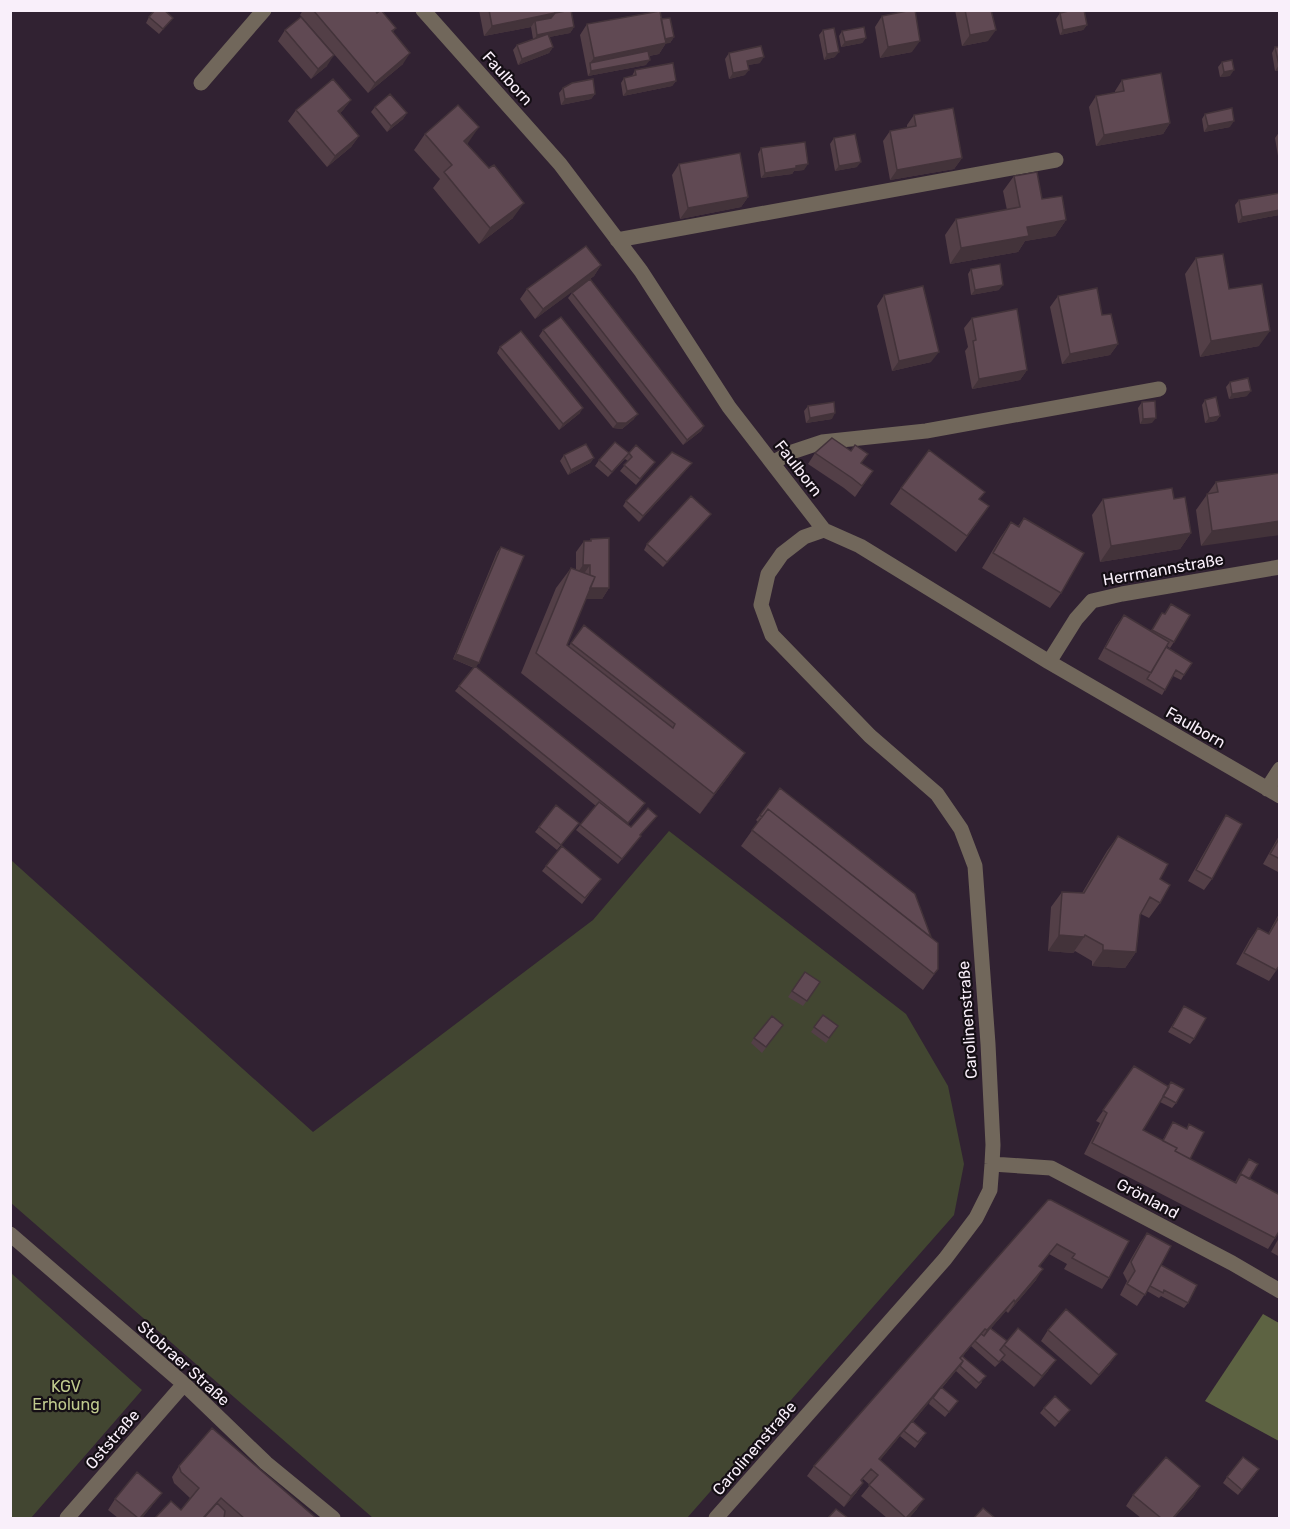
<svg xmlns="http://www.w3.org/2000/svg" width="1290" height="1529" viewBox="0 0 1290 1529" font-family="Rubik,sans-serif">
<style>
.green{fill:#424631}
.forest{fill:#5d6342}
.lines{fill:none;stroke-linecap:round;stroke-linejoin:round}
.minor{stroke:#71675b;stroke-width:15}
.wall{fill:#533f47}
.shaded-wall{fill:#43333a}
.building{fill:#604953;stroke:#43333a;stroke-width:1.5}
.labels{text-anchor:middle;stroke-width:4.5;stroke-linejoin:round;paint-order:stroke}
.street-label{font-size:16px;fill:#f9effa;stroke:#150f15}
.park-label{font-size:16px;fill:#bfc98d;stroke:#150f15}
</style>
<rect width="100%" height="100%" fill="#312232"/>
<!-- green -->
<path class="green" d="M669,831L906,1014L948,1086L964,1164L954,1215L687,1518H373L11,1203V860L313,1132L593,920Z
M11,1273L142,1390L31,1518H11Z"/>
<!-- forest -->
<path class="forest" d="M1263,1314L1279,1323V1441L1205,1401Z"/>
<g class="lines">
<!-- minor -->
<path class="minor" d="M423,10L560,164L641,271L729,407L824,530L860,546L1049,662L1280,796
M201,83L264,10
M617,240L1056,160
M772,463L792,452L822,442L926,431L1159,389
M1049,662L1076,619L1092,601L1122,594L1280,567
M1267,789L1280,769
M992,1164L1051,1168L1232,1263L1280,1291
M10,1234L184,1384L266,1463L333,1518
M67,1518L184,1384
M716,1518L945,1259L976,1218L990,1190L992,1164L993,1145L988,1044L975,866L961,829L937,794L870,736L772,635L761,605L768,574L782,554L804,537L824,530"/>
</g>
<!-- wall -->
<path class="wall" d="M303,10H375L396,28L393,32L403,64L368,93L300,15Z
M479,10H554L555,13L574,27L570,33L549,37L553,47L549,53L518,65L513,50L517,45L533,39L531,27L484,36Z
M955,10H991L988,41L962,46Z
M1060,13L1087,25L1083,30L1060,35L1056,19Z
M882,16L912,52L880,58L875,27Z
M149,17L173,18L159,34L146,23Z
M661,19L674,37L670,43H666L659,54L649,56L646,65L588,76L580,35L587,24Z
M285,30L327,66L311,79L278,41Z
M823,30L835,57L824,60L819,35Z
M842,31L866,38L862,43L841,47L839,36Z
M1275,47L1280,70L1275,71L1272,53Z
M729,53L760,63L748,65L745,75L729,79L725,59Z
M1222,62L1230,76L1220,77L1218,67Z
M635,70L676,81L672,86L623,96L621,83L624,78L632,76Z
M1122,80L1170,123L1163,134L1096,146L1089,107L1096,96L1115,93V91Z
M563,88L595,94L591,99L561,105L559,93Z
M351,100L343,110L340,113L359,136L351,147L327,167L288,121L296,110Z
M375,107L407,113L403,119L387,132L371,112Z
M1205,114L1230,127L1204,132L1202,119Z
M914,115L962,158L954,169L890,180L883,141L890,131L907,128V125Z
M1280,131V162H1279L1275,138Z
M425,134L468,143L467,144L513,218L479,244L433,188L440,179L414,150Z
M834,138L857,167L835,171L830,144Z
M761,148L804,170L794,171L792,174L761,178L758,154Z
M679,164L748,197L741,207L680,219L672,175Z
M1014,176L1066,220L1055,236L1025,241L1018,252L950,264L945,235L956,219L1007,210L1003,191Z
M1280,193L1279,215L1238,223L1235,205L1239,200Z
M1196,258L1229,289L1259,346L1200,357L1185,274Z
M601,265L594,276L590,279L704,426L701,431L683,445L568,298L572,293L582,284L535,319L520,299L527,289Z
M971,269L999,290L971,295L968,274Z
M884,295L931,362L892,371L877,306Z
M1058,296L1102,315L1118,344L1110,355L1062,364L1050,307Z
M972,318L1027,370L1020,380L972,389L965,351L968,347L964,328Z
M543,330L634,419L622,429L613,428L539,336Z
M500,347L580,413L559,430L497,353Z
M1230,382L1247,396L1229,399L1226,387Z
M1205,400L1220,416L1216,421L1205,423L1202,405Z
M1142,402L1152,423L1140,424L1138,408Z
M808,406L832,419L806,423L804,411Z
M629,453L655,462L636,485L620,471L628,461L625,459L608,477L595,466L599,460Z
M815,453L861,463L873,471L855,497L844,488L808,464Z
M564,455L594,458L590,463L568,475L560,461Z
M688,468L639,522L623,506L626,501Z
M1280,473L1201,546L1196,510L1216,482Z
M901,488L978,522L956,552L890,504Z
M1103,499L1191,533L1180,549L1100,562L1092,515Z
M1024,518L1061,593L1050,608L982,568L1000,538L1011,522L1018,526Z
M707,519L663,567L644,550L647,544Z
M591,539L609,588L602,599H586L567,645L569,646L584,625L731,773L700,814L521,673L556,588L571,568L576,570V552L584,541H589Z
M501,547L476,667L641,809L627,825L631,827L653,821L640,835L637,841L618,864L576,830L596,806L455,691L474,668L453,659L497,552Z
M1162,613L1174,642L1170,648L1167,646L1166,647L1184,675L1181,680L1173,676L1162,695L1098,659L1116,626L1124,615L1151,631Z
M760,815L938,969L923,990L741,846L758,822L756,820Z
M1226,815L1212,879L1204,890L1188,881L1219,826Z
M579,823L557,850L535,832L539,827Z
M1280,834V873L1263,864Z
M1118,836L1160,879V903L1149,918L1141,914L1140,915L1136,952L1125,968L1092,966V961L1075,951L1073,953L1048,951L1051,907L1062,892L1082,893L1107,851Z
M546,866L601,879L582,904L542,871Z
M1280,912V965L1269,981L1236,964L1250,939L1258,928L1268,934Z
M805,972L820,982L803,1006L788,997Z
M1184,1006L1194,1039L1190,1044L1168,1032Z
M823,1015L838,1026L826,1043L811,1032Z
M783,1025L762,1053L751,1043L754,1038Z
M1134,1066L1168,1086L1171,1082L1176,1103L1172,1108L1160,1102L1143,1130L1162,1141L1173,1122L1186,1129L1189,1124L1190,1159L1235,1182L1249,1159V1179L1275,1238L1268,1249L1084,1154L1100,1123L1096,1121Z
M1048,1200L1109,1278L1102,1289L1064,1269L1067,1264L1049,1254L1040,1266L1036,1280L1008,1313L1006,1311L991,1328L1007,1341L1048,1371L1034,1387L1002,1360L995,1367L971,1346L963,1356L982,1382L976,1389L956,1371L942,1388L954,1406L945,1417L929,1404L930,1401L913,1422L922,1439L915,1448L900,1436L880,1460L917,1509L909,1518H887L861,1496L870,1485L863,1479L862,1481L863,1483L856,1493L844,1507L807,1476L814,1466Z
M1147,1233L1161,1265L1188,1303L1184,1308L1161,1296L1159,1298L1147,1291L1137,1306L1120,1295L1127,1281L1123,1273L1140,1243Z
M1280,1236V1257L1271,1252Z
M1048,1330L1110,1364L1091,1385L1041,1341Z
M1044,1408L1070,1410L1055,1427L1040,1413Z
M179,1466L316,1518H225L181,1510L190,1498L174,1483L172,1477Z
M1255,1475L1238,1495L1223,1483L1227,1477Z
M1200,1486L1193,1497L1174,1518H1141L1126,1506L1133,1495Z
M162,1493L142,1518H118L108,1510L115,1499Z"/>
<!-- shaded-wall -->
<path class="shaded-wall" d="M555,13L547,23L535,21L531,27L484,36L492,26Z
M1087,25L1083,30L1060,35L1063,30Z
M574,27L570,33L534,40L537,35Z
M996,30L988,41L962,46L970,35Z
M674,37L670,43L657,45L661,40Z
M866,38L862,43L841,47L845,42Z
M920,41L912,52L880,58L888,47Z
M666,43L659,54L591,67L590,63L586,68L594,58Z
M553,47L549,53L518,65L522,59Z
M839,52L835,57L824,60L827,54Z
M410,53L403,64L368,93L375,83Z
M334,55L327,66L311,79L318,69Z
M764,57L760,63L743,66L747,61Z
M650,60L646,65L588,76L591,71Z
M1279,65H1280V70L1275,71Z
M749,70L745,75L729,79L733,73Z
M1234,70L1230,76L1220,77L1224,72Z
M676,81L672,86L623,96L627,91Z
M595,94L591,99L561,105L565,99Z
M351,100L343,110L330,122L338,111Z
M407,113L403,119L387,132L391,126Z
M1234,121L1230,127L1204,132L1208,126Z
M1170,123L1163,134L1096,146L1104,135Z
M479,127L468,143L453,157L464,141Z
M359,136L351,147L327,167L335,156Z
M962,158L954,169L890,180L897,170Z
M861,162L857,167L835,171L839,166Z
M808,164L804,170L794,171L792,174L761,178L765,173L796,166Z
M748,197L741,207L680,219L688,208Z
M524,203L513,218L479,244L490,228Z
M1280,210L1279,215L1238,223L1242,217Z
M1066,220L1055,236L1025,241L1018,252L950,264L961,248L1027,227Z
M601,265L594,276L535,319L543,309Z
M1003,285L999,290L971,295L975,290Z
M1270,331L1259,346L1200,357L1211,341Z
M1118,344L1110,355L1062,364L1070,354Z
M939,352L931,362L892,371L899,361Z
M1027,370L1020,380L972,389L979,379Z
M1251,391L1247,396L1229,399L1232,394Z
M583,408L580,413L559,430L563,424Z
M835,413L832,419L806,423L810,418Z
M638,414L634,419L622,429L613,428L617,423Z
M1220,416L1216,421L1205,423L1209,418Z
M1156,418L1152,423L1140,424L1143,419Z
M704,426L701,431L683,445L687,440Z
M594,458L590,463L568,475L571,470Z
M692,463L688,468L639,522L643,516Z
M711,514L707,519L663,567L667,562Z
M1280,521V535L1201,546L1212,531Z
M1191,533L1180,549L1100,562L1111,546Z
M583,565H590L583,575H576Z
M590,588H609L602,599H582Z
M456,654L479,663L475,668L453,659Z
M745,753L731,773L700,814L714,794Z
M1059,935L1084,937L1073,953L1048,951Z
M1103,950L1136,952L1125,968L1092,966Z
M1043,1269L1036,1280L1008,1313L1015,1302Z
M1014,1300L1006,1311L980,1341L987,1330Z
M985,1329L978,1339L975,1341L957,1363L960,1358Z
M1117,1354L1110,1364L1091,1385L1099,1375Z
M1056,1360L1048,1371L1034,1387L1042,1376Z
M963,1361L956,1371L905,1431H904L900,1436L872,1470L879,1459Z
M863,1483L856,1493L844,1507L851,1496Z
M1200,1486L1193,1497L1174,1518H1173Z
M162,1493L142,1518H140Z
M924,1499L917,1509L909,1518H907Z"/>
<!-- building -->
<path class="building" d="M155,10H164L173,18L163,29L149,17Z
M313,10H375L377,13L381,10L396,28L392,31L410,53L375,83Z
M489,10H554L555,13L492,26Z
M571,10L574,27L537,35L535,21L551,18L555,13Z
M912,10H915L920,41L888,47L882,16Z
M965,10H991L996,30L970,35Z
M1073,10H1084L1087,25L1063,30L1060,13Z
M660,11L666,43L594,58L587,24Z
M301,17L334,55L318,69L285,30Z
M670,18L674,37L665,39L661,19Z
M864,27L866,38L845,42L842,31Z
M834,28L839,52L827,54L823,30Z
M548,34L553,47L522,59L517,45Z
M761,46L764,57L747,61L749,70L733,73L729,53Z
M1275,47H1280V65H1279Z
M648,51L650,60L591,71L590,63Z
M1232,60L1234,70L1224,72L1222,62Z
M673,63L676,81L627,91L624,78L636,75L635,70Z
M1161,73L1170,123L1104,135L1096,96L1124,91L1122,80Z
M333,79L351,100L338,111L359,136L335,156L296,110Z
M593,79L595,94L565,99L563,88L572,83Z
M390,94L407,113L391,126L375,107Z
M458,105L479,127L464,141L489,168L494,165L524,203L490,228L444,172L452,165L425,134Z
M953,108L962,158L897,170L890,131L916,126L914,115Z
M1232,108L1234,121L1208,126L1205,114Z
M855,134L861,162L839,166L834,138Z
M805,142L808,164L796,166V168L765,173L761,148Z
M740,153L748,197L688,208L679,164Z
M1037,172L1042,199L1062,196L1066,220L1027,227L1029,236L961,248L956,219L1020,207L1014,176Z
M1280,193V210L1242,217L1239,200Z
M586,246L601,265L543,309L527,289Z
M1223,254L1229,289L1262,284L1270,331L1211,341L1196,258Z
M1000,264L1003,285L975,290L971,269Z
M590,279L704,426L687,440L572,293Z
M923,286L939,352L899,361L884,295Z
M1097,288L1102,315L1111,314L1118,344L1070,354L1058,296Z
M1017,309L1027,370L979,379L973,341L976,340L972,318Z
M561,317L638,414L626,423H617L543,330Z
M521,331L583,408L563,424L500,347Z
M1248,378L1251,391L1232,394L1230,382Z
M1216,397L1220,416L1209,418L1205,400Z
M1155,401L1156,418L1143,419L1142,402Z
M834,402L835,413L810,418L808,406Z
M832,438L851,451L855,445L868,454L861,463L873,471L862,486L852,478L815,453Z
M615,442L629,453L636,445L655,462L640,479L624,465L632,457L629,453L612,472L599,460Z
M586,444L594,458L571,470L564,455Z
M929,450L985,492L979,499L989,506L967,536L901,488Z
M672,452L692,463L643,516L626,501Z
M1280,473V521L1212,531L1207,494L1218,492L1216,482Z
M1172,488L1174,499L1185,497L1191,533L1111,546L1103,499Z
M691,496L711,514L667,562L647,544Z
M1024,518L1084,553L1061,593L993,553L1011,522L1019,527Z
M609,538V588H590L595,577L590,575V565H583L584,541H591V539Z
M501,547L524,556L479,663L456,654Z
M571,568L595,577L567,645L673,728L675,724L571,643L584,625L745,753L714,794L536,653Z
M1171,604L1190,615L1174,642L1152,630L1162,613L1165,614Z
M1124,615L1169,642L1151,673L1105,648Z
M1166,647L1192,663L1184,675L1176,670L1165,690L1147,679Z
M475,666L645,803L628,823L459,686Z
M780,788L915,894L931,937L768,809L762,817L760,815Z
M599,802L631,827L648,808L657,816L640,835L641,836L622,859L580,825Z
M556,805L579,823L561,845L539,827Z
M768,809L938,943V969L934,974L752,830Z
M1226,815L1242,824L1212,879L1196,870Z
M1118,836L1168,864L1160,879L1170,885L1160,903L1150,897L1140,915L1136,952L1103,950V945L1085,935L1084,937L1059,935L1062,892L1084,893Z
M1280,837V859L1270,854Z
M562,846L601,879L585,898L546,866Z
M1280,915V965L1276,970L1244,953L1258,928L1269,934Z
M805,972L820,982L807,1001L792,991Z
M1184,1006L1206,1018L1194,1039L1172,1027Z
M823,1015L838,1026L829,1038L814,1027Z
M772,1016L783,1025L766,1047L754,1038Z
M1134,1066L1169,1087L1143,1130L1177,1148L1175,1151L1236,1183L1241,1174L1280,1195V1230L1275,1238L1092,1143L1107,1113L1103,1110Z
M1171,1082L1184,1089L1176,1103L1163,1096Z
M1173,1122L1187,1129L1189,1124L1204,1132L1190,1159L1175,1151L1177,1148L1163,1141Z
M1249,1159L1258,1164L1249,1179L1241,1174L1237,1179Z
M1048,1200H1051L1129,1241L1109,1278L1072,1258L1075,1254L1057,1244L1039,1266L1043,1269L1015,1302L1014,1300L987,1330L985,1329L979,1336L960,1358L963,1361L879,1459L924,1499L906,1518L869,1485L878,1475L871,1469L861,1480L863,1483L851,1496L814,1466Z
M1147,1233L1171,1246L1145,1295L1127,1284L1135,1271L1131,1262Z
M1161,1265L1197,1285L1188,1303L1164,1290L1163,1293L1150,1286Z
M1066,1309L1117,1354L1099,1375L1048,1330Z
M990,1328L1007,1341L1000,1350L1005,1355L999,1362L975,1341L981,1334L984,1336Z
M1018,1328L1056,1360L1042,1376L1004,1345Z
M962,1356L986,1376L979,1383L960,1366L963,1361L960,1358Z
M941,1387L958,1401L949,1412L933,1398Z
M1055,1396L1070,1410L1059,1422L1044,1408Z
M912,1421L926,1433L918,1442L904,1431Z
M212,1428L316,1518H244L221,1498L203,1518H155L171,1501L181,1510L199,1488L181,1472L179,1466Z
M1166,1457L1200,1486L1173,1518H1161L1133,1495Z
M1243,1457L1259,1469L1242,1490L1227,1477Z
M137,1472L162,1493L140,1518H138L115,1499Z
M217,1503L225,1511L224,1518H204Z
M983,1508L995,1518H974Z
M836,1509L848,1518H828Z"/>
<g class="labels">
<!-- street labels -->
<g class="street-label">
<text transform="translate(508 78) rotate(48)" y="6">Faulborn</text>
<text transform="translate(799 468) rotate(52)" y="6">Faulborn</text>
<text transform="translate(1163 569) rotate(-10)" y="6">Herrmannstraße</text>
<text transform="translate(1196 727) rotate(30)" y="6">Faulborn</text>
<text transform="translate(967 1020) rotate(-94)" y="6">Carolinenstraße</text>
<text transform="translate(1148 1198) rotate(28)" y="6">Grönland</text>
<text transform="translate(184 1363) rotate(42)" y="6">Stobraer Straße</text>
<text transform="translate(112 1439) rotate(-49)" y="6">Oststraße</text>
<text transform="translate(754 1448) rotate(-49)" y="6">Carolinenstraße</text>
</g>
<!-- park labels -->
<g class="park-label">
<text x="66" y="1392">KGV<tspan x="66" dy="18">Erholung</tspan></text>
</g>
</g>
<!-- border -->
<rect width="1290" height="1529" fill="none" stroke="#f9effa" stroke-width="24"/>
</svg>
